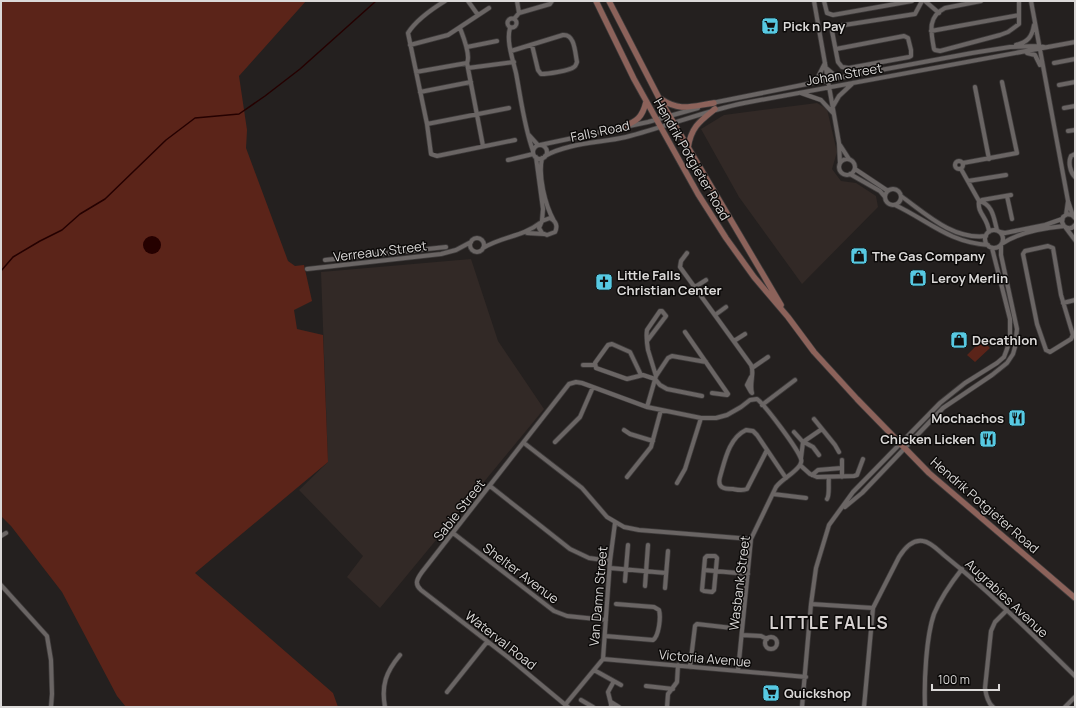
<svg xmlns="http://www.w3.org/2000/svg" width="1076" height="708" viewBox="0 0 1076 708" font-family="Manrope,sans-serif">
<style>
.built{fill:#322926}
.green{fill:#5b2419}
.water{fill:#250100}
.lines{fill:none;stroke-linecap:round;stroke-linejoin:round}
.stream{stroke:#250100;stroke-width:1.5}
.street-casing{stroke:#3e3b3b;stroke-width:5.5}
.secondary-casing{stroke:#3e3b3b;stroke-width:7}
.street{stroke:#6a6564;stroke-width:4}
.secondary{stroke:#8c625a;stroke-width:5.5}
.labels{text-anchor:middle;stroke-width:3;stroke-linejoin:round;paint-order:stroke}
.poi-label{font-size:13px;font-weight:bold;fill:#dbd9d8;stroke:#0c0a09;text-anchor:start}
.street-label{font-size:13px;fill:#dbd9d8;stroke:#0c0a09}
.district-label{font-size:17px;font-weight:bold;letter-spacing:1px;fill:#d8d3d2;stroke:#0c0a09}
</style>
<rect width="100%" height="100%" fill="#24201f"/>
<!-- built -->
<path class="built" d="M817,103L827,109L837,152L832,169L841,181L856,183L876,196L878,207L802,284L739,197L701,129L724,115Z
M471,259L498,341L544,409L380,608L347,577L363,556L299,490L328,462L321,272Z"/>
<!-- green -->
<path class="green" d="M1,1H306L239,76L247,130L246,148L288,261L295,266L304,265L312,301L294,310L297,329L323,335L328,462L195,573L333,693L338,707H126L117,696L62,592L11,526L1,516Z
M982,340L990,348L975,362L967,355Z"/>
<!-- water -->
<path class="water" d="M143 245a9 9 0 1 1 18 0a9 9 0 1 1-18 0Z"/>
<g class="lines">
<!-- stream -->
<path class="stream" d="M1,271L13,257L40,241L62,230L80,214L105,199L166,140L195,118L239,114L265,96L300,69L376,1"/>
<defs>
<path id="street" d="M445,1C432,9 416,20 408,33L427,124L431,154L437,156L515,140
M468,1L478,15
M517,1L519,13
M814,1L839,143L840,163
M824,1L827,13L833,15L912,1
M925,1L939,13
M981,1L945,8C927,17 931,32 934,49L935,50L940,51L1000,35L1008,32L1019,24V1
M1031,1L1068,201L1073,216
M507.5 23a4.5 4.5 0 1 1 9 0a4.5 4.5 0 1 1-9 0Z
M514,19L519,13L550,4L552,1
M460,28C463,36 471,55 467,63L483,146
M510,28C506,41 513,60 516,73C521,99 524,126 533,151
M931,31L1019,15
M410,45L448,35L489,8
M1016,45C1028,42 1032,37 1034,25
M467,47L497,41
M836,49L904,36L908,38L911,50V56L909,57L849,68L842,67L838,62L832,31L834,28L838,26L915,14L922,1
M511,51L563,35C575,34 575,53 577,62C576,64 576,66 574,67C569,71 547,74 541,74L538,70L532,45
M1027,53L1035,55L1040,65
M1054,63L1075,59
M825,67L838,78
M468,68L514,62
M416,72L467,63
M812,83L818,77L825,63
M1059,85L1075,82
M975,87L989,159
M420,92L471,82
M801,93L821,100L833,113
M712,103L827,80L972,53L1010,47L1038,46L1044,47
M832,108L839,96L853,83
M1064,108L1075,106
M427,124L509,108
M1068,131L1075,130
M529,135L538,145
M540,145L648,122L698,108
M840,145L849,159
M533 152a7 7 0 1 1 14 0a7 7 0 1 1-14 0Z
M1075,154L1071,156C1068,162 1070,172 1075,177
M545,156C568,143 600,143 626,137C666,127 704,111 744,103L1075,42
M536,157L543,209L542,221L539,228L542,233L547,235L555,232C558,226 556,221 550,218L542,221
M542,158C538,176 545,205 554,221
M839 167a8 8 0 1 1 16 0a8 8 0 1 1-16 0Z
M508,160L533,154
M955 165a4 4 0 1 1 8 0a4 4 0 1 1-8 0Z
M963,163L1017,153L1002,82
M855,169L888,191
M961,169L979,201C977,214 988,217 989,232
M850,174L880,191L885,197
M968,181L1006,175
M885 197a8 8 0 1 1 16 0a8 8 0 1 1-16 0Z
M901,196C926,214 953,240 986,236
M1007,196L1012,219
M982,200L1011,195
M979,201C993,204 994,219 997,230
M895,205C929,221 948,242 988,245
M1066,215L1068,201
M1075,218L1072,215L1067,214L1063,217L1062,222L1064,226C1068,229 1072,229 1075,225
M1066,228L1075,240
M985 239a9 9 0 1 1 18 0a9 9 0 1 1-18 0Z
M1000,232L1005,233L1045,225L1062,219
M527,233L544,234
M470 245a7 7 0 1 1 14 0a7 7 0 1 1-14 0Z
M1003,243C1020,232 1043,228 1064,226
M1048,246L1053,248L1061,295L1073,335L1071,339L1050,352L1046,350L1037,324L1023,254L1025,251Z
M483,248C503,236 522,237 540,223
M687,253L681,261L680,267L751,365C755,373 749,383 752,393
M325,260L446,247
M307,269L441,254L456,250L471,242
M695,287L706,280
M1063,303L1075,300
M715,315L726,307
M685,332L728,394L727,395L712,393
M647,341L666,316L662,311H660L647,330C646,337 647,344 648,350L656,376L647,407
M734,341L745,334
M583,365H595
M752,368L768,357
M641,375L630,352L612,344L608,345L595,363L596,368L627,379L643,375L655,379L660,385L667,389L702,396
M656,376L668,358L672,356L706,362
M751,377L747,385L751,392
M762,405L795,380
M814,419L835,445L839,452
M624,430L630,434L653,441
M794,432L802,441L813,447L819,455
M555,442L580,417L593,387
M524,443L582,488L607,517L624,527L639,530L751,539
M767,450L747,489C742,491 738,490 733,489C724,489 717,488 720,477C725,460 729,438 746,430L753,431L757,435L786,478
M801,458L803,442L822,429
M800,465L810,474L817,477L854,476L857,475L863,459
M812,475L818,470L842,468
M627,477L651,447L661,410
M842,477V460
M677,483L685,469L701,418
M490,486L570,549L589,558L610,561
M773,494L806,498
M827,499C830,495 828,484 829,477
M845,507L862,493L943,408L992,375L1007,363L1013,354L1015,347L1017,329L1001,255V246
M453,533L554,611L567,616L606,620
M1,536L6,533
M707,556H715L717,558L714,590L712,592L704,591L702,590L705,558Z
M610,568L666,573
M704,570L748,574
M625,581L628,545
M1,585L47,636L51,660L52,694L51,707
M645,586L648,545
M665,588L668,551
M811,604L873,608
M742,635L761,636L767,639
M605,636L653,640C659,636 661,617 659,610L654,607L616,604
M765 643a6 6 0 1 1 12 0a6 6 0 1 1-12 0Z
M603,659L806,677
M690,667L695,626L697,624L732,628
M594,670L621,685
M738,671L751,539L776,487C783,478 794,474 800,465
M646,686L673,689
M447,692L487,642
M581,700L593,707
M611,702L619,707
M565,705L603,659L610,561L615,523
M385,707C381,685 386,672 400,655
M568,707L509,658L421,590C414,584 417,579 422,572L569,384L576,382L582,383L647,407L701,418H716L727,415L741,407L750,400L757,399C765,405 798,449 801,459C802,462 801,462 800,465
M611,707V704L608,692L614,681
M667,707L668,694L677,682L678,665
M802,707L811,604L816,568L829,525L853,492L940,403L965,383L997,363L1004,357L1007,349L1010,339V319L992,248
M864,707L873,608L899,557C904,549 912,539 923,541C931,542 939,551 945,556C991,593 1033,635 1075,676
M925,707C924,682 926,637 934,614C941,597 951,583 962,569
M993,707C988,703 986,695 985,688L991,631L995,622L1007,610
M1065,707L1075,697"/>
<path id="secondary" d="M596,1L634,79L698,194L726,238L754,277L788,317L814,352L857,399L929,473L1075,598
M609,1L659,98L781,305
M661,99C680,112 692,106 714,103
M621,128C636,121 642,119 646,102
M688,148C691,127 700,121 715,109"/>
</defs>
<!-- street casing -->
<use href="#street" class="street-casing"/>
<!-- secondary casing -->
<use href="#secondary" class="secondary-casing"/>
<!-- street -->
<use href="#street" class="street"/>
<!-- secondary -->
<use href="#secondary" class="secondary"/>
</g>
<!-- icons -->
<defs>
<symbol id="supermarket-square" viewBox="-11 -11 22 22"><rect x="-9" y="-9" width="18" height="18" rx="4" fill="#57c9e2" stroke="#0c0a09"/><path d="M-6-5.5h2.5l.6 2H6L4.5 2H-2.5L-4.4-4H-6ZM-1.5 3.2a1.3 1.3 0 1 0 .1 0ZM3 3.2a1.3 1.3 0 1 0 .1 0Z" fill="#111"/></symbol>
<symbol id="shop-square" viewBox="-11 -11 22 22"><rect x="-9" y="-9" width="18" height="18" rx="4" fill="#57c9e2" stroke="#0c0a09"/><path d="M-5-2.5h2.3a2.7 3.5 0 0 1 5.4 0H5L5.5 6h-11ZM-1.5-2.5h3a1.5 2.3 0 0 0-3 0Z" fill="#111"/></symbol>
<symbol id="church-square" viewBox="-11 -11 22 22"><rect x="-9" y="-9" width="18" height="18" rx="4" fill="#57c9e2" stroke="#0c0a09"/><path d="M-1.2-6h2.4v3.5h3.3v2.4h-3.3V6h-2.4V-.1h-3.3v-2.4h3.3Z" fill="#111"/></symbol>
<symbol id="restaurant-square" viewBox="-11 -11 22 22"><rect x="-9" y="-9" width="18" height="18" rx="4" fill="#57c9e2" stroke="#0c0a09"/><path d="M-5-6h1v4h1v-4h1v4h1v-4h1v5L-1.5 .5V6h-2V.5L-5-1ZM5-6V6H3V1.5H1.5Q1.5-4 5-6Z" fill="#111"/></symbol>
</defs>
<g fill-rule="evenodd">
<use href="#supermarket-square" x="760" y="16" width="20" height="20"/>
<use href="#shop-square" x="849" y="246" width="20" height="20"/>
<use href="#shop-square" x="908" y="268" width="20" height="20"/>
<use href="#church-square" x="594" y="272" width="20" height="20"/>
<use href="#shop-square" x="949" y="330" width="20" height="20"/>
<use href="#restaurant-square" x="1007" y="408" width="20" height="20"/>
<use href="#restaurant-square" x="978" y="429" width="20" height="20"/>
<use href="#supermarket-square" x="761" y="683" width="20" height="20"/>
</g>
<g class="labels">
<!-- poi labels -->
<g class="poi-label">
<text x="783" y="31">Pick n Pay</text>
<text x="872" y="261">The Gas Company</text>
<text x="617" y="280">Little Falls<tspan x="617" dy="15">Christian Center</tspan></text>
<text x="931" y="283">Leroy Merlin</text>
<text x="972" y="345">Decathlon</text>
<text x="1004" y="423" text-anchor="end">Mochachos</text>
<text x="975" y="444" text-anchor="end">Chicken Licken</text>
<text x="784" y="698">Quickshop</text>
</g>
<!-- street labels -->
<g class="street-label">
<text transform="translate(844 74) rotate(-10)" y="5">Johan Street</text>
<text transform="translate(600 131) rotate(-12)" y="5">Falls Road</text>
<text transform="translate(692 159) rotate(60)" y="5">Hendrik Potgieter Road</text>
<text transform="translate(380 251) rotate(-7)" y="5">Verreaux Street</text>
<text transform="translate(985 505) rotate(41)" y="5">Hendrik Potgieter Road</text>
<text transform="translate(459 510) rotate(-52)" y="5">Sabie Street</text>
<text transform="translate(521 573) rotate(37)" y="5">Shelter Avenue</text>
<text transform="translate(739 583) rotate(-83)" y="5">Wasbank Street</text>
<text transform="translate(598 596) rotate(-85)" y="5">Van Damn Street</text>
<text transform="translate(1007 598) rotate(43)" y="5">Augrabies Avenue</text>
<text transform="translate(501 640) rotate(38)" y="5">Waterval Road</text>
<text transform="translate(705 658) rotate(5)" y="5">Victoria Avenue</text>
</g>
<!-- district labels -->
<g class="district-label">
<text x="829" y="629">LITTLE FALLS</text>
</g>
</g>
<!-- border -->
<rect width="1076" height="708" fill="none" stroke="#dbd9d8" stroke-width="4"/>
<!-- scale -->
<path d="M932 684v6h67v-6" fill="none" stroke="#dbd9d8" stroke-width="2"/>
<text x="938" y="684" font-size="12" fill="#dbd9d8" stroke="#0c0a09" stroke-width="3" paint-order="stroke">100 m</text>
</svg>
